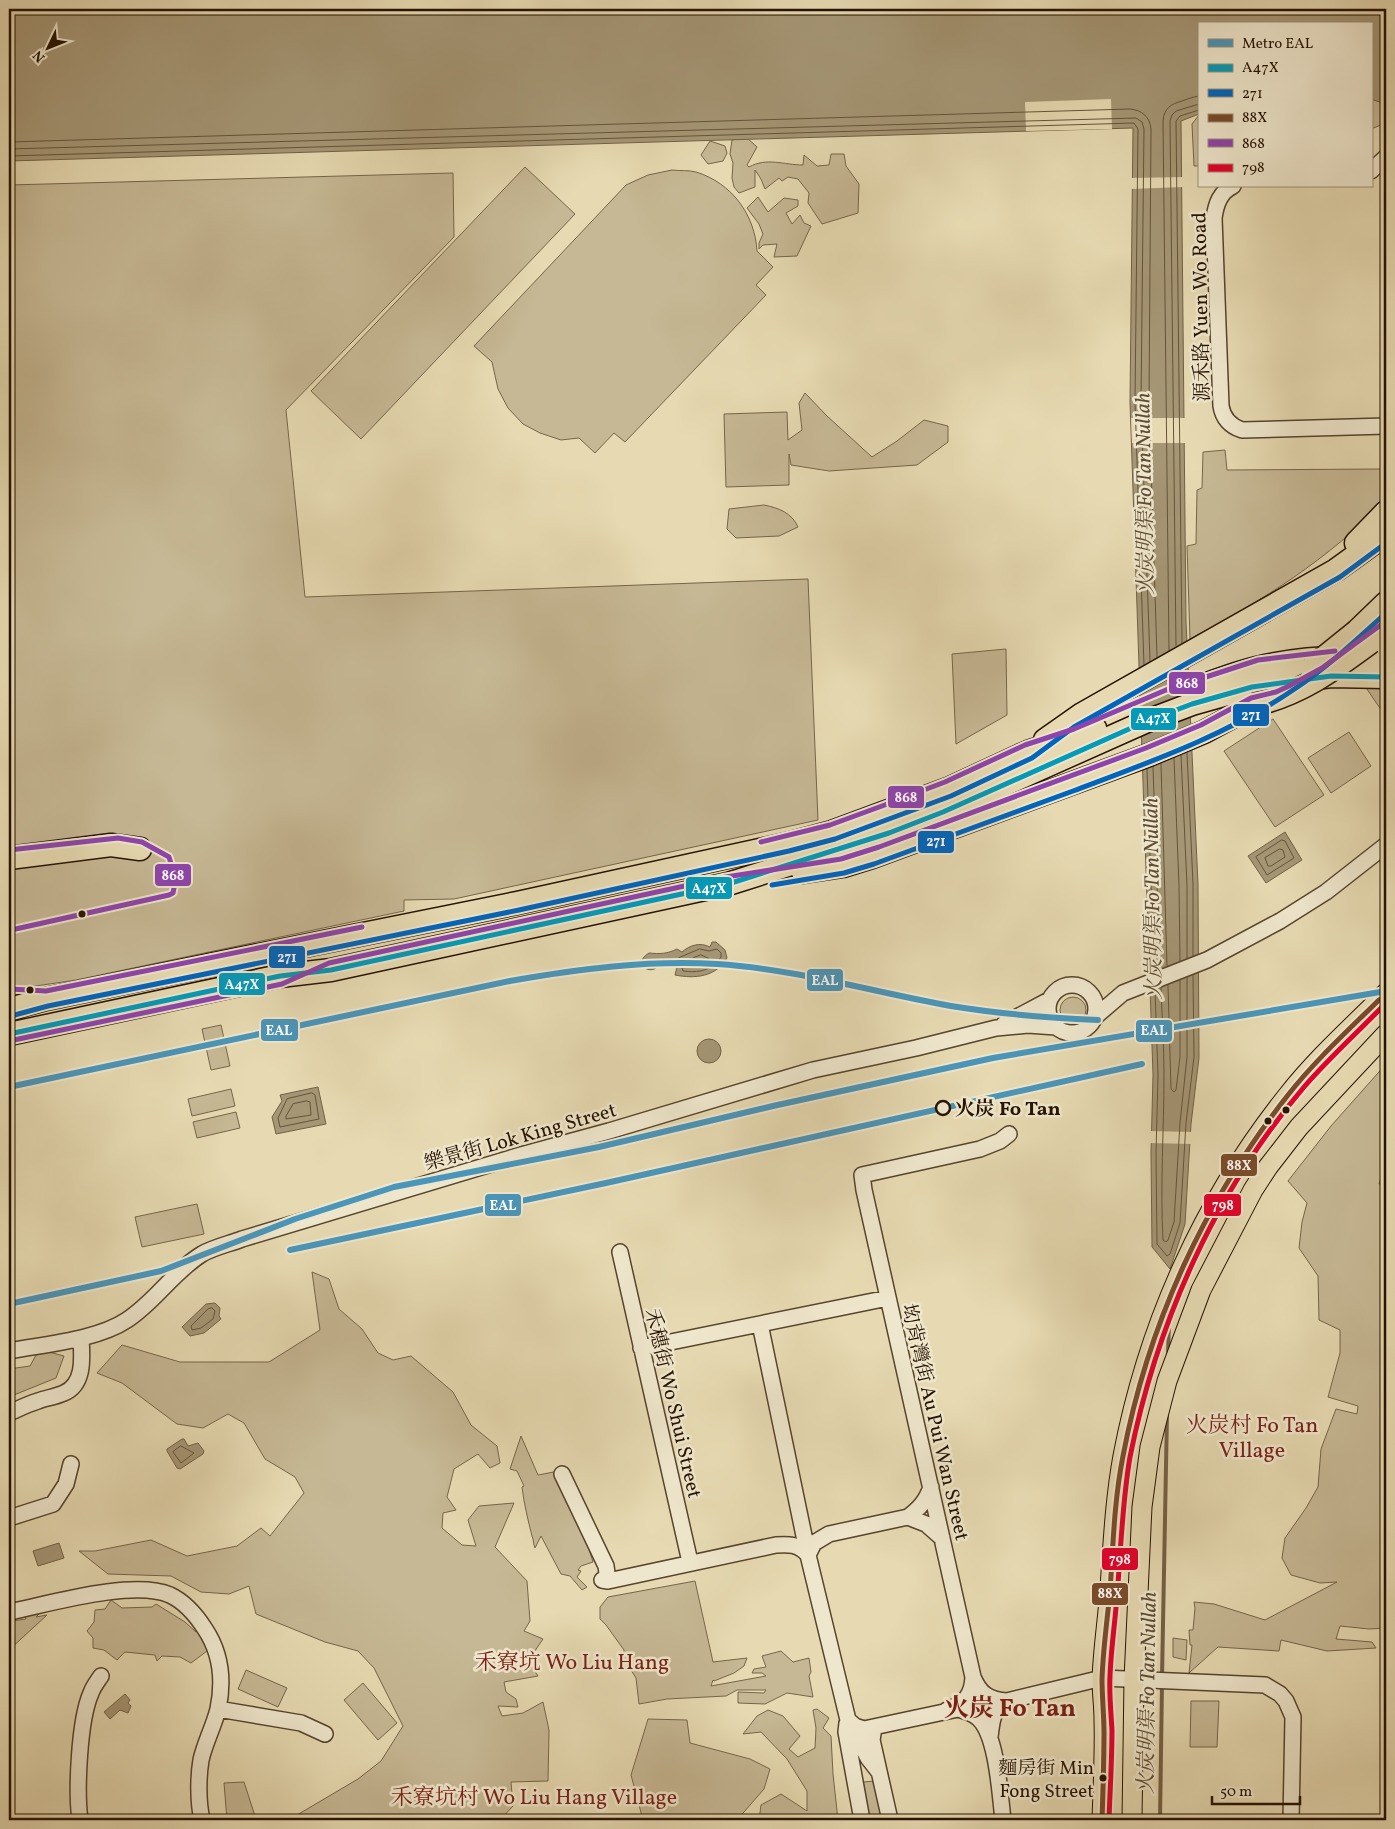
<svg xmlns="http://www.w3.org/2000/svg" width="1395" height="1829" viewBox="0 0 1395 1829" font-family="Vollkorn,'Noto Serif TC',serif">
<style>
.green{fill:#c6b894;stroke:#76654a}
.water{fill:#a59675;stroke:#726146}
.pier{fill:#e7dab2}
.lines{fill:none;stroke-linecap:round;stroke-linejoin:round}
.shore{stroke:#65543a;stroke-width:1}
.stream{stroke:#726146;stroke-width:4}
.minor-casing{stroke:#56442c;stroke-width:18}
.major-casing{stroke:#251200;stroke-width:21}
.highway-casing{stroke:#251200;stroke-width:25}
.minor{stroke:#efe7cd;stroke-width:15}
.major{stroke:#e7dab2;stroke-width:19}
.highway{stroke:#e7dab2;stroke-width:22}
.highway-bridge-casing{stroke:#251200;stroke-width:25;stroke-linecap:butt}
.highway-bridge{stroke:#e7dab2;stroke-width:22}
.bus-1-casing{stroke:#efe7cd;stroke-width:9}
.bus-2-casing{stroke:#efe7cd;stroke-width:9}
.bus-3-casing{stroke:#efe7cd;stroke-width:9}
.bus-4-casing{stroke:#efe7cd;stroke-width:9}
.bus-5-casing{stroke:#efe7cd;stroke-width:9}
.bus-1{stroke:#049ab9;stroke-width:5}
.bus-2{stroke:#0065bd;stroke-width:5}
.bus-3{stroke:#7a4b2a;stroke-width:5}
.bus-4{stroke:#8e44ad;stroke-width:5}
.bus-5{stroke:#e4002b;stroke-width:5}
.metro-1-casing{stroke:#efe7cd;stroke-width:10}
.metro-1{stroke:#4a96ba;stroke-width:6}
.bus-dot{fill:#251200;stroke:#efe7cd;stroke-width:2}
.stop-dot{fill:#efe7cd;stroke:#251200;stroke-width:2.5}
.labels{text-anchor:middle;stroke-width:5;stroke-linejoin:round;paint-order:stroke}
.bus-label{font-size:19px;fill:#251200;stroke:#efe7cd;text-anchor:end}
.street-label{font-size:20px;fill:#251200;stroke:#efe7cd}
.stop-label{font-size:20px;font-weight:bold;fill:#251200;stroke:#efe7cd;text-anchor:start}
.water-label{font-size:21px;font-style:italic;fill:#5f4d35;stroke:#efe7cd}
.quarter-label{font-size:22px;fill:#7a1f14;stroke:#efe7cd}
.district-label{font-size:25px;font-weight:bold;fill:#7a1f14;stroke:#efe7cd}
.line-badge{stroke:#efe7cd;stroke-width:2}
.badge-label{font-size:14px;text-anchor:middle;font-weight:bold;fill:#fff}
</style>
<rect width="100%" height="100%" fill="#e7dab2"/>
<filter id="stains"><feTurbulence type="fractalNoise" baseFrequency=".004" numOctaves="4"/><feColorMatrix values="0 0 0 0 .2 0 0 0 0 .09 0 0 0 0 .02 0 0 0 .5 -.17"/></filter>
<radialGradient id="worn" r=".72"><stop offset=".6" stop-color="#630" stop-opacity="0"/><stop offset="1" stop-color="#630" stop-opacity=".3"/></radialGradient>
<!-- green -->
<path class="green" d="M1371,99L1386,104V123L1371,129Z
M1199,115V166H1194L1192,124Z
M746,137L757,147L747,165L749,167C767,157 784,165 803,165L804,155L817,166L829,165L831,154H844L846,166L859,184L858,213L822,224L808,203L809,193L798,179L788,177L782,181L779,178L765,189L761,179L755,170V187L739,193L734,187L732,178L733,163L730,154L732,140Z
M710,141L725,146L727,153L723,161L708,164L701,155Z
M525,167L575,214L361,439L311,391Z
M672,170C680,171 689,170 696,172C732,183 755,215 757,251L773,267L756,285L766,295L625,442L614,433L595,453L579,438L561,440L540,433L523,424L508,408L498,389L492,362L474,346L626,185L648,175Z
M453,173L454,237L286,410L305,597L808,579L818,820L454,899L404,900V911L76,980L9,990V185Z
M758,197L768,212L784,198L798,200V206L786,213L792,224L800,215L804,223L811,226L797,256L774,257L777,244L763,245L759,249V243L763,234L759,224L747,208Z
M805,393L827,416L872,457L897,441L924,420L948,426V442L917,465L829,471L791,465L789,454V485L726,487L724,414L787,412L788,440L802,430L799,403Z
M1225,450L1227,470L1380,469L1386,463V500C1327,560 1264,600 1190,639L1187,546L1196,544L1197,490L1202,488L1203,452Z
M764,505C779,508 792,513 798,527L779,536L736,538L727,529L729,509Z
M1006,649L1007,715L956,744L952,654Z
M1362,682L1386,685V717Z
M1273,719L1324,795L1275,827L1224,751Z
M1349,732L1371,766L1331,793L1308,758Z
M1060 1010a13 13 0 1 1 26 0a13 13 0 1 1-26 0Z
M221,1025L230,1066L211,1070L202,1029Z
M1386,1064V1162L1379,1184H1386V1628L1369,1629L1340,1626L1336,1639L1372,1642L1376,1648L1327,1651L1281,1640L1279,1651L1218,1647L1189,1673L1192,1645H1190L1189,1630H1193L1195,1608L1194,1602L1214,1604L1265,1620L1337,1582L1320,1583L1291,1575L1282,1558L1285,1538L1306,1508L1318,1487L1321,1449L1336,1409L1357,1414L1358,1406L1328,1397L1340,1353V1330L1319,1320L1318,1276L1299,1248L1302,1222L1307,1203L1288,1181L1331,1126Z
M231,1089L235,1106L192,1116L188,1099Z
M236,1112L240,1128L197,1138L193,1122Z
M197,1204L204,1234L142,1247L135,1217Z
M312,1272L329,1279L339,1309L362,1329L378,1353L393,1360L411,1356L453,1392L471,1425L497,1446L500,1463L490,1468L478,1454L454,1469L447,1497L456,1510L443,1513L442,1528L462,1545L476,1546L468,1520L479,1506L514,1503L495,1547L527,1581L530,1621L524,1631L543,1639L528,1661L538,1676L504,1682L506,1692L516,1699L518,1707L498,1706L502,1716L523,1713L543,1702L549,1730L548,1781L511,1782L513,1806L500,1820H227L224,1783L244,1782L255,1816L297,1815L358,1779L381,1761L403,1726L374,1668L358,1651L325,1642L256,1614L249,1586L229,1594L201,1592L171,1576L108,1574L79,1551H95L151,1540L187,1556L237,1546L261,1528L270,1536L304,1493L295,1477L265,1459L244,1423L228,1414L203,1428L177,1424L122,1383L97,1373L122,1345L180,1362H269L320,1330Z
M49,1352L64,1356L56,1378L9,1397V1369L30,1366L36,1355Z
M521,1436L538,1475L564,1470L593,1562L581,1566L578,1570L581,1571L577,1577L587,1587L582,1590L570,1576L561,1574L541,1536L535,1548C533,1544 534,1540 532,1536C528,1520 524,1504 522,1487L524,1486L517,1471L510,1469Z
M695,1581L713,1662L747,1658L744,1666L734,1673L714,1681L713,1680L711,1686L766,1676L762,1673H752L754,1669L766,1667L762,1656L781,1651L793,1662L809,1658L811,1672L809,1676L813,1697L787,1693L765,1704L738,1703V1692L764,1693L766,1690H737L726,1696L667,1699L639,1704L636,1678L624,1659V1650L606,1625L600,1619V1607L608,1597Z
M111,1600L122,1608L152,1607L156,1604L185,1622L196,1632L201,1629L211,1648L191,1663L180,1657L162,1656L157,1661L155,1655L125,1652L117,1660L104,1650L93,1648V1638L87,1631L94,1622L95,1610L105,1609Z
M44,1609L36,1617L47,1615L9,1650V1615L12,1621L26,1619L24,1614Z
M1173,1638L1187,1640L1186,1660L1173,1657Z
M246,1670L287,1688L278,1707L238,1689Z
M363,1683L397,1723L378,1740L344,1700Z
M1191,1701H1219L1217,1747H1190Z
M817,1709L829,1718L823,1728L831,1736L833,1774L838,1820H759L761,1805L781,1794L807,1811V1791L787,1759L761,1732L743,1734L757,1716L768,1710L783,1716L800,1736L789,1749L798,1757L815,1748L816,1728L813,1710Z
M648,1719L687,1720L690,1743L750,1759L770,1769L764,1789L737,1820H643L631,1775Z
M875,1781L883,1820H868L863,1782Z"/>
<!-- water -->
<path class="water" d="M9,9H1386V104L1371,99V24H1199V114L1181,121L1186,622L1198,884L1199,1058L1191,1124L1185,1224L1170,1269L1152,1247L1151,1153L1153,1075L1130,402L1133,128L9,161Z
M1285,832L1302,860L1266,883L1248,856Z
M712,942H716L725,950L727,958C716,977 695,979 675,975L677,967L668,959C656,963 658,975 642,967C641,959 643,957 649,953C660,954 667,954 677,949L682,952C690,945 700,942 710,947Z
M697 1051a12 12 0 1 1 24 0a12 12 0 1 1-24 0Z
M318,1087L326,1124L276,1134L272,1117L282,1101L280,1095Z
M215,1303L220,1308L219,1316L221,1319L204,1333L190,1336L182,1327L206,1304Z
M182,1439H184L188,1446L198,1443L204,1451L203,1454L180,1469L177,1468L167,1451V1449Z
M59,1543L64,1558L38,1566L33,1551Z
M125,1694L130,1700L128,1703L131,1706L128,1713L120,1710L110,1719L104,1712Z"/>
<!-- pier -->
<path class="pier" d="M1111,99L1112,129L1026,131L1025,102Z
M1184,177V187L1130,189V178Z
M1131,418H1187V443H1132Z
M1149,1131L1193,1132L1192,1144L1148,1143Z"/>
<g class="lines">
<!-- shore -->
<path class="shore" d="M9,142L1130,109C1142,110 1150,117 1151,129L1149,402L1157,657
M9,149L1136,118L1142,122L1144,129L1141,402L1150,661
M9,156L1134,123L1138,129L1135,402L1144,665
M1182,643L1176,121L1180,116L1199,110
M1176,646L1170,121L1172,115L1176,111L1199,104
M1169,651L1163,121C1164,108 1171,104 1182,101C1188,99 1192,97 1199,96
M1187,753L1193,884V956
M1181,755L1187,885V958
M1174,758L1179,885L1180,961
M1161,764L1167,966
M1153,767L1160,969
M1147,769L1154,971
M1282,840L1285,841L1294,858L1267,875L1256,857Z
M1280,849L1283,850L1285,857L1271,866H1268L1265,858Z
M700,949L709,951L717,949L721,953V957C712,971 698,973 683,971L679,958Z
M701,955L708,958L709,961L699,965L689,964V962L693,958Z
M1168,985L1171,1089L1174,1092L1176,1090L1180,1057V980
M1161,988C1162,1017 1164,1046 1164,1075C1164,1130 1160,1185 1163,1240L1166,1242L1168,1240L1174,1222L1180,1123L1187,1057V977
M1155,990L1158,1075L1156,1153L1157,1244L1167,1256L1170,1254L1180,1223L1186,1123L1194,1057L1193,975
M312,1093L315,1095L319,1119L280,1127L278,1118L287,1099Z
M307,1101L310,1102L311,1115L286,1119V1116L293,1104Z
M212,1308L215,1311L213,1319L201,1328L192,1330L191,1326L208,1309Z
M181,1446L194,1453L181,1463L173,1452Z"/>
<!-- stream -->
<path class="stream" d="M1168,1355L1169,1322
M1162,1677L1167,1414
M1160,1820L1162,1684"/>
<defs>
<path id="minor" d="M1371,171L1386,157
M1233,186C1220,192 1216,204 1214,218L1221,406C1223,418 1230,426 1242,430L1386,426
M1048 1009a24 24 0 1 1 48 0a24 24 0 1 1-48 0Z
M1095,1017L1123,993L1207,960L1280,921L1326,892L1386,845
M1004,1024L1049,1000
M620,1252L690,1562
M760,1324L808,1555L848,1720L868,1758L879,1772
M641,1348L888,1298
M9,1351C45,1344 97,1340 127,1320C155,1302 173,1272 202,1254C214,1247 229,1244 242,1239L521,1155L609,1131L813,1070L916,1048L996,1028L1028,1025L1056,1027
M9,1413C18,1409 28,1404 38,1401C46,1398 55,1397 64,1393C85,1384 82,1357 81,1338
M562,1474L606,1566L608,1581
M908,1517L926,1524L942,1538
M9,1518L53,1504L66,1484L71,1464
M808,1555L814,1543L829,1534L908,1517C920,1508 926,1501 931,1487
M602,1580L608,1581L776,1545C789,1544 799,1544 808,1555
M9,1612C49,1604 133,1579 170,1595C185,1602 196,1615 205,1629C221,1653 224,1680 218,1709C214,1726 205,1742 201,1760C198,1778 198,1802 202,1820
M1007,1701C989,1700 980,1694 973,1677L864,1190L862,1175L980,1149L1000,1141L1009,1134
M218,1709L301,1723L325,1734
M947,1710C965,1703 972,1696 973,1677
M848,1720L855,1726L864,1729L958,1709C966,1711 973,1713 979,1719C997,1736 1000,1795 1003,1820
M847,1723L846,1732L862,1820
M874,1728L872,1740L890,1820
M990,1737C992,1721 992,1710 1007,1701L1102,1678L1265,1685L1280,1694L1286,1701L1293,1717L1291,1820
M80,1820C76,1791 79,1720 91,1693C93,1687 97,1682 101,1676"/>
<path id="major" d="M1102,1820C1103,1787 1105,1753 1104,1720C1104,1706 1102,1693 1102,1679C1103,1649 1108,1618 1110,1588C1113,1544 1115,1500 1123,1456C1148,1324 1204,1200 1288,1095C1317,1058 1353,1026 1386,993
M1132,1820L1134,1679L1142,1507L1150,1447L1167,1381L1201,1290L1253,1190L1268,1167L1299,1127L1386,1034"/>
<path id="highway" d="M1356,543L1386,512
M1357,631L1386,603
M1371,642L1386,630
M1199,687C1219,680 1240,671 1261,667C1301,658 1345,655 1386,661
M1045,740L1082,714L1336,570L1386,534
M9,858L111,845L140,849
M803,872L843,866L872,857L1149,755L1204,732L1254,705
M9,1009L46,999L229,961L517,903L787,844L832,832L948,789L1028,752L1077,736L1095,728
M9,1034L280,976L331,970L728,884L889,833L943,812L1147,721L1192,704L1252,687L1331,676L1386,677"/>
</defs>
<!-- minor casing -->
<use href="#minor" class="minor-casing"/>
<!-- major casing -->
<use href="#major" class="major-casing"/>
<!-- highway casing -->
<use href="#highway" class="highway-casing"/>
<!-- minor -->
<use href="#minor" class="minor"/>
<!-- major -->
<use href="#major" class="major"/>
<!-- highway -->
<use href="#highway" class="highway"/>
<defs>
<path id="highway-bridge" d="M1311,668L1357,631
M1254,705C1301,694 1333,670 1371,642"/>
</defs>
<!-- highway-bridge casing -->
<use href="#highway-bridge" class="highway-bridge-casing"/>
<!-- highway-bridge -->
<use href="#highway-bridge" class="highway-bridge"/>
<defs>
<path id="bus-1" d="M9,1034L280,976L331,970L728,884L889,833L943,812L1147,721L1192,704L1252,687L1331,676L1386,677"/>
<path id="bus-2" d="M772,885L844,873L874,864C941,840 1007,815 1073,791C1150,762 1228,735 1296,688C1329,666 1357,639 1386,613
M11,1016L48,1006L519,910L789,851L835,839L951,796L1032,758L1074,727L1340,577L1386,543"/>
<path id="bus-3" d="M1102,1820C1103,1791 1104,1762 1104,1733C1104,1715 1102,1697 1102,1679C1103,1650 1107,1621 1110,1592C1113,1547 1114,1501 1123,1456C1148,1324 1205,1200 1288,1095C1317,1058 1353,1026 1386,993"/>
<path id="bus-4" d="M761,842L830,825L882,806L945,782L1025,745L1074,729L1166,690L1258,660L1335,651
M9,850L118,838L142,842L169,857L173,870L174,888L173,893L169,895L11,930
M10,989L46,991L362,927
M9,1041L282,984L329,963L726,877L841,859L879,847L1146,748L1201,725L1251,698L1276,692L1289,686L1322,668L1382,624"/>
<path id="bus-5" d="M1109,1820C1110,1790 1112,1760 1112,1730C1111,1712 1109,1694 1110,1676C1111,1649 1115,1623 1117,1596C1121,1550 1122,1503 1130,1457C1157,1322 1215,1192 1304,1087C1330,1057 1359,1031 1386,1003"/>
</defs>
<!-- bus-1 casing -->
<use href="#bus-1" class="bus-1-casing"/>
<!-- bus-2 casing -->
<use href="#bus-2" class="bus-2-casing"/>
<!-- bus-3 casing -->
<use href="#bus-3" class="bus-3-casing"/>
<!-- bus-4 casing -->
<use href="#bus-4" class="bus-4-casing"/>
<!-- bus-5 casing -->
<use href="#bus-5" class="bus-5-casing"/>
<!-- bus-1 -->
<use href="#bus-1" class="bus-1"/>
<!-- bus-2 -->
<use href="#bus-2" class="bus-2"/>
<!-- bus-3 -->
<use href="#bus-3" class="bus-3"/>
<!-- bus-4 -->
<use href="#bus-4" class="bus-4"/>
<!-- bus-5 -->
<use href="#bus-5" class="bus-5"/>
<defs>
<path id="metro-1" d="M9,1087L510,981C578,969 647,960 717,964C796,969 873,992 951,1006C1000,1014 1049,1018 1098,1020
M290,1250L606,1183L1142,1064
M9,1304L161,1271L295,1219L394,1187L599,1147L773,1106L993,1058L1386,991"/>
</defs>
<!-- metro-1 casing -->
<use href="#metro-1" class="metro-1-casing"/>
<!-- metro-1 -->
<use href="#metro-1" class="metro-1"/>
</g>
<!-- markers -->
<g class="bus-dot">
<circle cx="82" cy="914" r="4.5"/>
<circle cx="30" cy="990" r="4.5"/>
<circle cx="1286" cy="1110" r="4.5"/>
<circle cx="1268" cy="1121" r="4.5"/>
<circle cx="1103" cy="1778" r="4.5"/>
</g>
<circle class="stop-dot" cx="943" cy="1108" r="7"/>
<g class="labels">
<!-- bus labels -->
<g class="bus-label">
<text x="1094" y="1774">麵房街 Min<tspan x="1094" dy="23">Fong Street</tspan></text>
</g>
<!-- street labels -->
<g class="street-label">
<text transform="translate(1200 307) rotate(-91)" y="7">源禾路 Yuen Wo Road</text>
<text transform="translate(520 1136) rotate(-16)" y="7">樂景街 Lok King Street</text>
<text transform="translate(674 1403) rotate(77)" y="7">禾穗街 Wo Shui Street</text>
<text transform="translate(936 1422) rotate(77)" y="7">㘭背灣街 Au Pui Wan Street</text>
</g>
<!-- stop labels -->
<g class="stop-label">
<text x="955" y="1115">火炭 Fo Tan</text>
</g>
<!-- water labels -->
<g class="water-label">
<text transform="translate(1144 494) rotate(-91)" y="7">火炭明渠 Fo Tan Nullah</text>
<text transform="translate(1152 899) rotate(-91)" y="7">火炭明渠 Fo Tan Nullah</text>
<text transform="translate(1147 1693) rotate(-89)" y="7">火炭明渠 Fo Tan Nullah</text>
</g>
<!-- quarter labels -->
<g class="quarter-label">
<text x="1252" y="1432">火炭村 Fo Tan<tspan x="1252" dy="25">Village</tspan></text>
<text x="572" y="1669">禾寮坑 Wo Liu Hang</text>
<text x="534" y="1804">禾寮坑村 Wo Liu Hang Village</text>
</g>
<!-- district labels -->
<g class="district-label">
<text x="1010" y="1716">火炭 Fo Tan</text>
</g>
</g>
<g class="line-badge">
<rect x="1168" y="671" width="38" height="24" rx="5" fill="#8e44ad"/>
<rect x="1232" y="703" width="38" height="24" rx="5" fill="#0065bd"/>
<rect x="1130" y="707" width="47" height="24" rx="5" fill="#049ab9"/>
<rect x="887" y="785" width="38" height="24" rx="5" fill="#8e44ad"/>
<rect x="917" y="830" width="38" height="24" rx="5" fill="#0065bd"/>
<rect x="154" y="863" width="38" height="24" rx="5" fill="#8e44ad"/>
<rect x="685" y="876" width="48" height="24" rx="5" fill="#049ab9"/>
<rect x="268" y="945" width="38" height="24" rx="5" fill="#0065bd"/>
<rect x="806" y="968" width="38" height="24" rx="5" fill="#4a96ba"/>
<rect x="218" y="972" width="48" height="24" rx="5" fill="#049ab9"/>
<rect x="260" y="1018" width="39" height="24" rx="5" fill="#4a96ba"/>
<rect x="1135" y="1019" width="38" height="24" rx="5" fill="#4a96ba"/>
<rect x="1220" y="1153" width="38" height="24" rx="5" fill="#7a4b2a"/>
<rect x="484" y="1193" width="38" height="24" rx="5" fill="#4a96ba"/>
<rect x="1203" y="1193" width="39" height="24" rx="5" fill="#e4002b"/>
<rect x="1101" y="1547" width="38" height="24" rx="5" fill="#e4002b"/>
<rect x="1091" y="1582" width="38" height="24" rx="5" fill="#7a4b2a"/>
</g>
<g class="badge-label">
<text x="1187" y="688">868</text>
<text x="1251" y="720">271</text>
<text x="1153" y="723">A47X</text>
<text x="906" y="802">868</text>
<text x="936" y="846">271</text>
<text x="173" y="880">868</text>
<text x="709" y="893">A47X</text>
<text x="287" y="962">271</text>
<text x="825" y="985">EAL</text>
<text x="242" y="989">A47X</text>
<text x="279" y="1035">EAL</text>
<text x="1154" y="1035">EAL</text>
<text x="1239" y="1170">88X</text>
<text x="503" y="1210">EAL</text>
<text x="1223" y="1210">798</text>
<text x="1120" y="1564">798</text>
<text x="1110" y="1598">88X</text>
</g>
<!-- margin -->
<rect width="1395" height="1829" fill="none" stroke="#e7dab2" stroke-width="30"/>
<rect x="10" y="10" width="1375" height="1809" fill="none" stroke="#251200" stroke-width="2.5"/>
<rect x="15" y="15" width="1365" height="1799" fill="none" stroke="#251200"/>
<!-- legend -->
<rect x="1198" y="22" width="175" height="165" fill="#efe7cd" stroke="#9e927b"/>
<rect x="1208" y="39" width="25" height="8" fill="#4a96ba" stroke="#9e927b"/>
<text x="1242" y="48" font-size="15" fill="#251200">Metro EAL</text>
<rect x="1208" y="64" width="25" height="8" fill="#049ab9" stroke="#9e927b"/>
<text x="1242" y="72" font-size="15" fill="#251200">A47X</text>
<rect x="1208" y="89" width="25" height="8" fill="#0065bd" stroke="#9e927b"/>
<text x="1242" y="98" font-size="15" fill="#251200">271</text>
<rect x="1208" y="114" width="25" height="8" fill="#7a4b2a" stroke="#9e927b"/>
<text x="1242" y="122" font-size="15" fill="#251200">88X</text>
<rect x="1208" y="139" width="25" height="8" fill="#8e44ad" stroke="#9e927b"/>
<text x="1242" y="148" font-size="15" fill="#251200">868</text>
<rect x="1208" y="164" width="25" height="8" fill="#e4002b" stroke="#9e927b"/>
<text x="1242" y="172" font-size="15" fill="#251200">798</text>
<!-- north arrow -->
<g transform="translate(48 48) rotate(227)" stroke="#efe7cd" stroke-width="4" paint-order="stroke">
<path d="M0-4L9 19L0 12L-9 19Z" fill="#251200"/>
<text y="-8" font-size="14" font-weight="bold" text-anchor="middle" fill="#251200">N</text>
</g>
<!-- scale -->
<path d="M1212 1796v8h88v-8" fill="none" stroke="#251200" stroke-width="2.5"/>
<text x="1220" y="1796" font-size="15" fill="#251200" stroke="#efe7cd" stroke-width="4" paint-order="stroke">50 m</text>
<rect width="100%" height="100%" filter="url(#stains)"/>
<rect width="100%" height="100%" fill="url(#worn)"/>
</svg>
